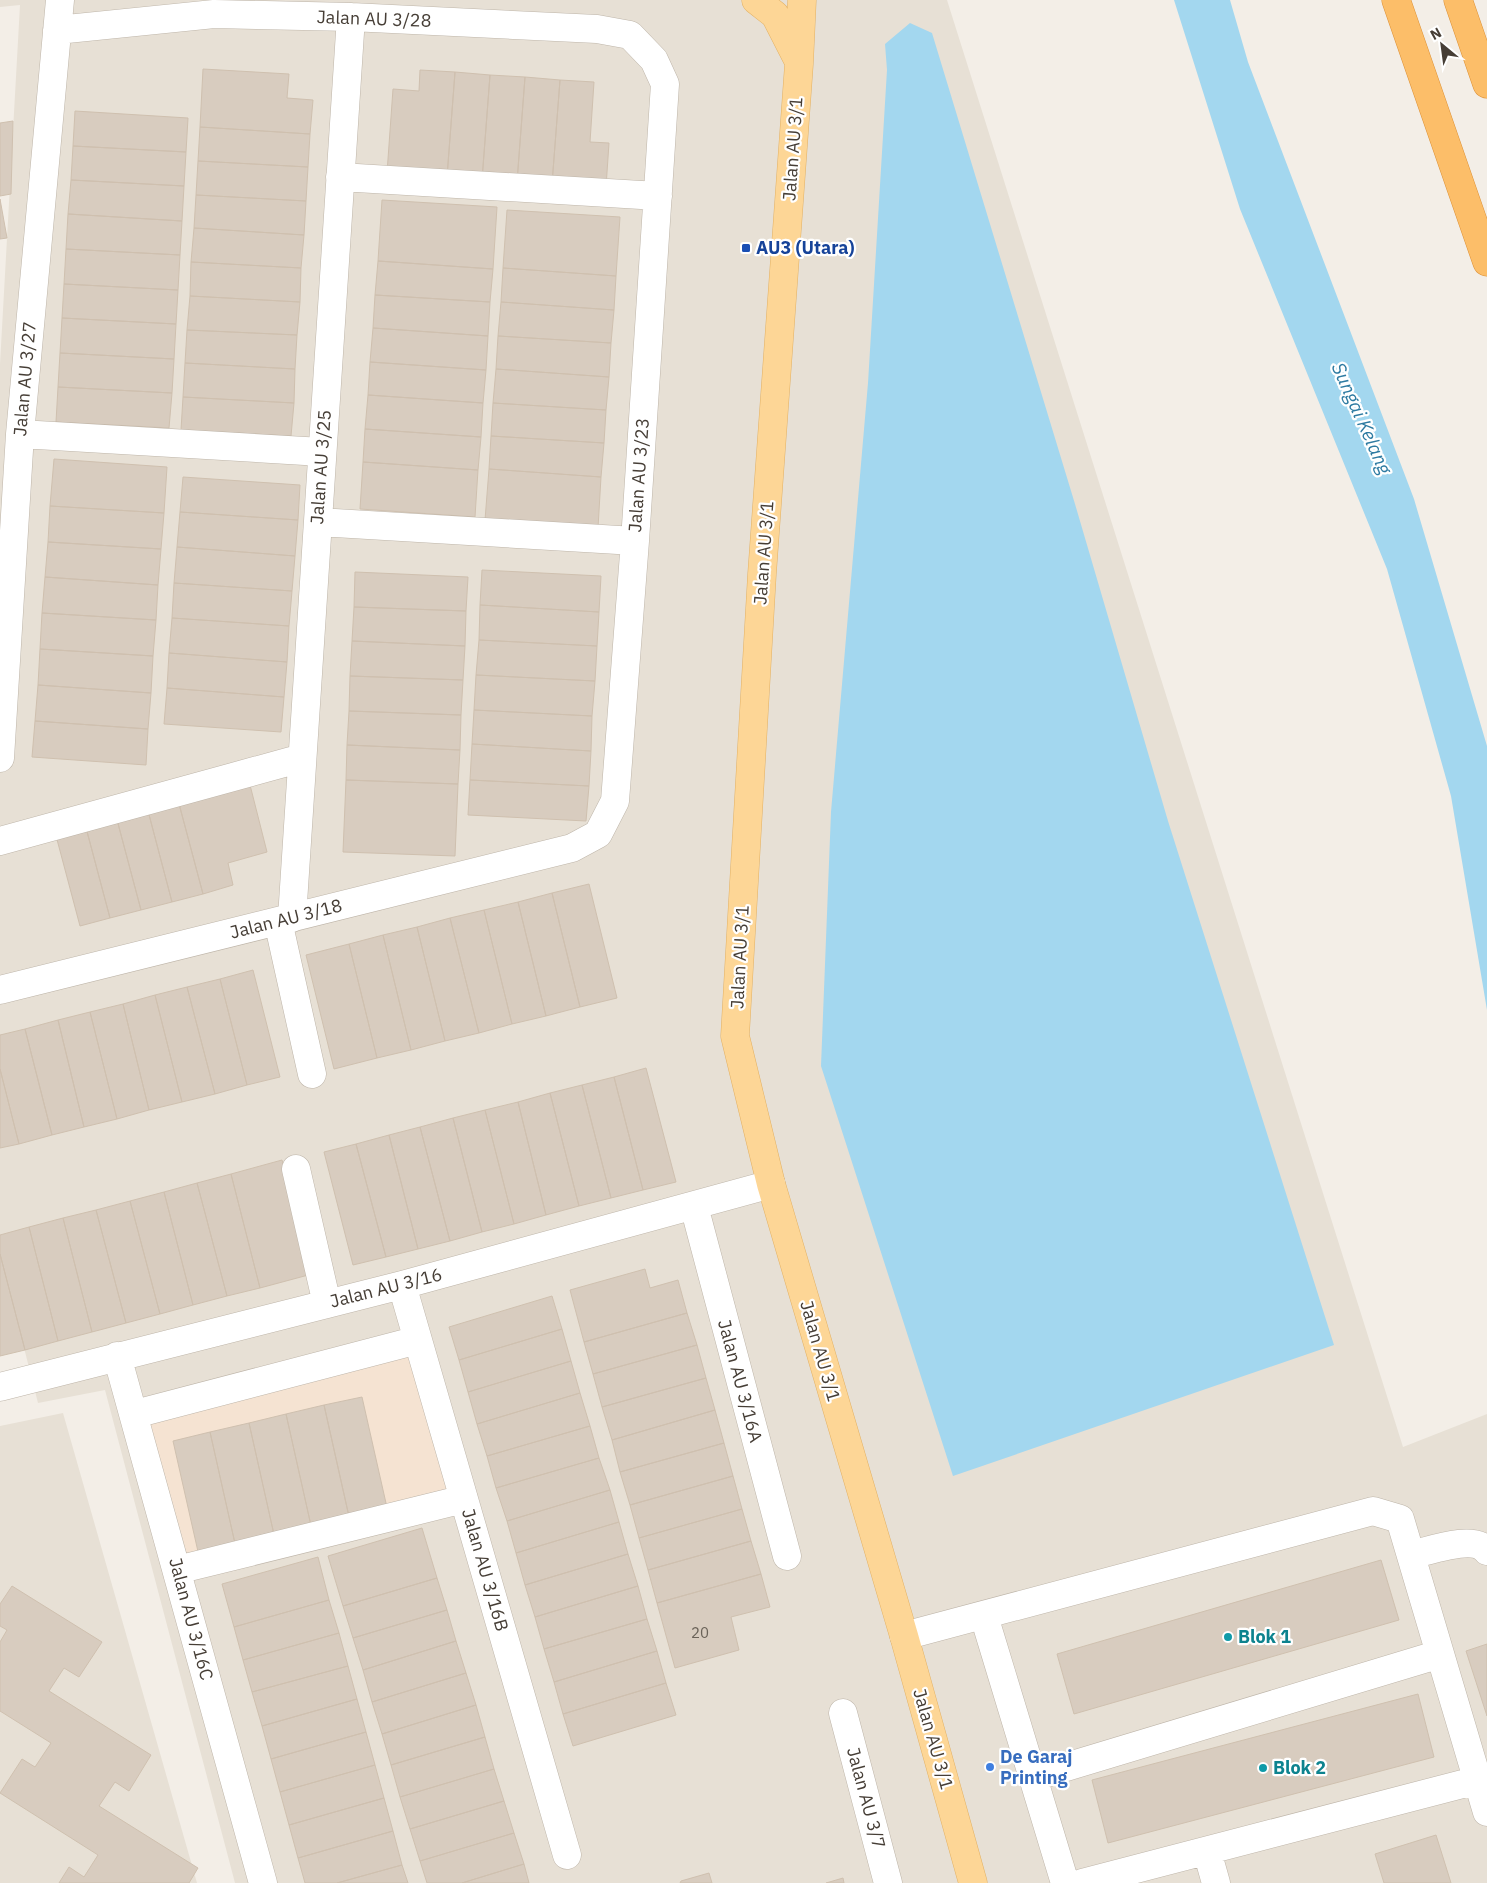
<svg xmlns="http://www.w3.org/2000/svg" width="1487" height="1883" viewBox="0 0 1487 1883" font-family="'IBM Plex Sans',sans-serif">
<style>
.residential{fill:#e7e0d5}
.commercial{fill:#f5e3d2}
.water{fill:#a3d7ef}
.building{fill:#d8ccbf;stroke:#cfc0af}
.lines{fill:none;stroke-linecap:round;stroke-linejoin:round}
.minor-casing{stroke:#beb5a9;stroke-width:29}
.major-casing{stroke:#e2b165;stroke-width:29}
.highway-casing{stroke:#dc9138;stroke-width:29}
.minor{stroke:#fff;stroke-width:28}
.major{stroke:#fdd696;stroke-width:28}
.highway{stroke:#fcbe69;stroke-width:28}
.transit-dot{fill:#1a4fb4;stroke:#fff;stroke-width:2}
.culture-dot{fill:#0f9aa8;stroke:#fff;stroke-width:2}
.shop-dot{fill:#3f7fe0;stroke:#fff;stroke-width:2}
.labels{text-anchor:middle;stroke-width:4.5;stroke-linejoin:round;paint-order:stroke}
.number-label{font-size:15px;fill:#6a6258}
.street-label{font-size:18px;fill:#463e36;stroke:#fff}
.transit-label{font-size:18px;font-weight:bold;fill:#164399;stroke:#fff;text-anchor:start}
.culture-label{font-size:18px;font-weight:bold;fill:#0d838f;stroke:#fff;text-anchor:start}
.shop-label{font-size:18px;font-weight:bold;fill:#366cbe;stroke:#fff;text-anchor:start}
.water-label{font-size:19px;font-style:italic;fill:#2d7aa1;stroke:#fff}
</style>
<rect width="100%" height="100%" fill="#f3eee7"/>
<!-- residential -->
<path class="residential" d="M0,0H947L1403,1447L1487,1414V1883H235L105,1390L38,1403L0,1253V364L20,5L0,7Z
M63,1413L197,1883H0V1426Z"/>
<!-- commercial -->
<path class="commercial" d="M409,1352L451,1494L188,1558L149,1420Z"/>
<!-- water -->
<path class="water" d="M1174,0H1230L1248,62L1414,499L1487,746V1010L1451,796L1387,569L1240,209Z
M910,23L932,33L1075,504L1168,821L1334,1345L953,1476L821,1066L831,812L868,383L887,70L885,44Z"/>
<!-- building -->
<path class="building" d="M203,69L289,74L287,98L313,100L310,134L200,127Z
M420,70L455,72L447,177L387,173L393,89L419,91Z
M455,72L490,75L482,180L447,177Z
M490,75L525,77L517,182L482,180Z
M525,77L560,80L552,184L517,182Z
M560,80L594,82L590,142L609,143L606,187L552,184Z
M75,111L188,118L186,152L73,146Z
M13,121L11,194L0,196V123Z
M200,127L310,134L308,167L198,161Z
M73,146L186,152L184,186L71,180Z
M198,161L308,167L306,201L196,195Z
M71,180L184,186L182,221L68,214Z
M196,195L306,201L304,235L194,228Z
M0,199L7,238L0,239Z
M382,200L497,207L493,269L378,261Z
M507,210L620,217L616,276L503,268Z
M68,214L182,221L180,255L66,249Z
M194,228L304,235L301,268L191,262Z
M66,249L180,255L178,290L64,284Z
M378,261L493,269L490,302L375,295Z
M191,262L301,268L300,302L190,296Z
M503,268L616,276L614,310L501,302Z
M64,284L178,290L176,324L62,318Z
M375,295L490,302L488,336L373,328Z
M190,296L300,302L297,335L187,330Z
M501,302L614,310L611,343L498,336Z
M62,318L176,324L174,359L60,353Z
M373,328L488,336L486,370L370,362Z
M187,330L297,335L295,369L185,363Z
M498,336L611,343L609,377L496,369Z
M60,353L174,359L172,393L58,387Z
M370,362L486,370L483,403L368,395Z
M185,363L295,369L294,403L183,397Z
M496,369L609,377L606,410L493,403Z
M58,387L172,393L169,428L56,422Z
M368,395L483,403L481,437L365,429Z
M183,397L294,403L291,436L181,430Z
M493,403L606,410L604,443L491,436Z
M365,429L481,437L478,470L363,462Z
M491,436L604,443L601,477L489,469Z
M54,459L167,467L164,513L50,506Z
M363,462L478,470L475,517L360,509Z
M489,469L601,477L598,528L485,520Z
M183,477L300,485L298,520L180,512Z
M50,506L164,513L161,549L48,542Z
M180,512L298,520L295,556L177,547Z
M48,542L161,549L158,585L45,577Z
M177,547L295,556L292,591L174,583Z
M482,570L601,576L599,612L480,605Z
M355,572L468,577L466,611L354,607Z
M45,577L158,585L156,620L42,613Z
M174,583L292,591L289,626L172,618Z
M480,605L599,612L597,646L479,640Z
M354,607L466,611L465,646L352,641Z
M42,613L156,620L153,656L40,649Z
M172,618L289,626L287,662L169,653Z
M479,640L597,646L595,681L476,675Z
M352,641L465,646L463,680L350,676Z
M40,649L153,656L151,693L38,685Z
M169,653L287,662L284,697L167,688Z
M476,675L595,681L592,716L474,710Z
M350,676L463,680L461,715L349,711Z
M38,685L151,693L148,729L35,721Z
M167,688L284,697L281,732L164,724Z
M474,710L592,716L591,751L472,744Z
M349,711L461,715L460,750L347,745Z
M35,721L148,729L146,765L32,757Z
M472,744L591,751L589,786L470,780Z
M347,745L460,750L458,784L346,780Z
M346,780L458,784L455,856L343,852Z
M470,780L589,786L586,821L468,815Z
M249,781L267,852L228,863L233,885L203,894L178,800Z
M178,800L203,894L172,902L147,807Z
M147,807L172,902L141,910L116,816Z
M116,816L141,910L110,918L85,824Z
M85,824L110,918L80,926L55,832Z
M589,884L617,998L580,1007L552,893Z
M552,893L580,1007L546,1016L518,902Z
M518,902L546,1016L512,1024L484,910Z
M484,910L512,1024L479,1033L450,918Z
M450,918L479,1033L445,1041L417,927Z
M417,927L445,1041L411,1050L383,935Z
M383,935L411,1050L377,1058L349,944Z
M349,944L377,1058L334,1069L306,955Z
M253,970L280,1077L247,1085L220,979Z
M220,979L247,1085L215,1094L187,987Z
M187,987L215,1094L182,1102L155,995Z
M155,995L182,1102L149,1110L123,1004Z
M123,1004L149,1110L117,1119L90,1012Z
M90,1012L117,1119L84,1127L58,1020Z
M58,1020L84,1127L52,1135L25,1029Z
M25,1029L52,1135L19,1144L0,1069V1035Z
M646,1068L676,1182L643,1190L614,1077Z
M0,1069L19,1144L0,1148Z
M614,1077L643,1190L611,1198L582,1085Z
M582,1085L611,1198L579,1206L550,1093Z
M550,1093L579,1206L546,1215L518,1102Z
M518,1102L546,1215L514,1224L485,1110Z
M485,1110L514,1224L482,1232L453,1118Z
M453,1118L482,1232L450,1241L420,1127Z
M420,1127L450,1241L418,1249L389,1135Z
M389,1135L418,1249L386,1257L356,1144Z
M356,1144L386,1257L353,1265L324,1152Z
M282,1160L312,1274L260,1288L231,1174Z
M231,1174L260,1288L227,1296L197,1183Z
M197,1183L227,1296L193,1305L164,1192Z
M164,1192L193,1305L160,1314L130,1201Z
M130,1201L160,1314L126,1323L96,1210Z
M96,1210L126,1323L92,1332L63,1218Z
M63,1218L92,1332L58,1341L29,1227Z
M29,1227L58,1341L25,1350L0,1254V1235Z
M0,1254L25,1350L0,1356Z
M645,1269L650,1288L678,1280L687,1313L584,1342L570,1290Z
M552,1296L562,1329L459,1360L449,1327Z
M687,1313L697,1345L593,1374L584,1342Z
M562,1329L571,1361L468,1392L459,1360Z
M697,1345L706,1378L602,1407L593,1374Z
M571,1361L580,1393L477,1424L468,1392Z
M706,1378L715,1410L612,1440L602,1407Z
M580,1393L590,1426L487,1456L477,1424Z
M362,1397L388,1512L350,1521L324,1405Z
M324,1405L350,1521L312,1530L286,1414Z
M715,1410L724,1443L620,1472L612,1440Z
M286,1414L312,1530L275,1539L249,1423Z
M249,1423L275,1539L236,1548L210,1432Z
M590,1426L599,1458L496,1488L487,1456Z
M210,1432L236,1548L199,1556L173,1441Z
M724,1443L733,1476L630,1505L620,1472Z
M599,1458L610,1490L507,1521L496,1488Z
M733,1476L742,1509L639,1538L630,1505Z
M610,1490L619,1522L516,1553L507,1521Z
M742,1509L751,1541L648,1570L639,1538Z
M619,1522L628,1554L525,1585L516,1553Z
M422,1528L437,1578L343,1606L328,1556Z
M751,1541L761,1574L657,1603L648,1570Z
M628,1554L638,1586L535,1617L525,1585Z
M318,1557L329,1600L234,1627L222,1584Z
M1381,1560L1399,1620L1074,1714L1057,1654Z
M761,1574L770,1607L731,1617L739,1650L675,1668L657,1603Z
M437,1578L447,1610L353,1638L343,1606Z
M12,1586L102,1642L79,1677L64,1668L49,1691L151,1755L129,1791L115,1782L99,1806L198,1868L189,1883H59L69,1867L84,1877L98,1855L0,1793L22,1759L35,1767L51,1743L0,1711V1642L7,1630L0,1626V1604Z
M638,1586L647,1619L544,1649L535,1617Z
M329,1600L339,1633L243,1660L234,1627Z
M447,1610L456,1641L363,1670L353,1638Z
M647,1619L657,1651L554,1682L544,1649Z
M339,1633L348,1666L252,1692L243,1660Z
M456,1641L466,1673L372,1702L363,1670Z
M1487,1644V1716L1466,1651Z
M657,1651L666,1683L563,1714L554,1682Z
M348,1666L357,1699L262,1726L252,1692Z
M466,1673L476,1705L382,1734L372,1702Z
M666,1683L676,1715L573,1746L563,1714Z
M1418,1694L1434,1757L1108,1843L1092,1780Z
M357,1699L366,1732L271,1759L262,1726Z
M476,1705L485,1737L391,1765L382,1734Z
M366,1732L375,1765L280,1792L271,1759Z
M485,1737L494,1769L400,1797L391,1765Z
M375,1765L384,1798L289,1825L280,1792Z
M494,1769L504,1801L410,1829L400,1797Z
M384,1798L393,1831L298,1858L289,1825Z
M504,1801L514,1833L420,1861L410,1829Z
M393,1831L402,1865L337,1883H305L298,1858Z
M514,1833L524,1864L462,1883H427L420,1861Z
M1436,1835L1451,1883H1384L1375,1854Z
M524,1864L529,1883H462Z
M402,1865L408,1883H337Z
M709,1873L712,1883H680L681,1881Z
M843,1878L844,1883H826Z"/>
<g class="lines">
<defs>
<path id="minor" d="M340,177L658,196
M20,434L322,452
M318,522L635,541
M0,758L20,434L60,0
M0,841L302,758
M292,918L351,17
M278,921L312,1074
M0,990L572,848L598,834L615,801L635,541L665,84L654,60L630,35L597,29L351,17L214,14L57,30
M296,1169L327,1304
M694,1206L787,1556
M402,1285L567,1855
M117,1356L263,1883
M0,1387L402,1285L771,1184
M135,1414L418,1340
M1411,1555C1429,1551 1474,1534 1487,1551
M177,1570L464,1499
M984,1616L1065,1883
M904,1636L1373,1511L1400,1519L1487,1812
M843,1713L888,1883
M1033,1777L1440,1654
M1207,1851L1216,1883
M1082,1883L1478,1780"/>
<path id="major" d="M756,0L775,15L798,60
M802,0L799,64L762,574L735,1036L771,1184L904,1636L973,1883"/>
<path id="highway" d="M1396,0L1487,262
M1458,0L1487,84"/>
</defs>
<!-- minor casing -->
<use href="#minor" class="minor-casing"/>
<!-- major casing -->
<use href="#major" class="major-casing"/>
<!-- highway casing -->
<use href="#highway" class="highway-casing"/>
<!-- minor -->
<use href="#minor" class="minor"/>
<!-- major -->
<use href="#major" class="major"/>
<!-- highway -->
<use href="#highway" class="highway"/>
</g>
<!-- markers -->
<rect class="transit-dot" x="741" y="243" width="10" height="10" rx="2.5"/>
<g class="culture-dot">
<circle cx="1228" cy="1637" r="5"/>
<circle cx="1263" cy="1768" r="5"/>
</g>
<circle class="shop-dot" cx="990" cy="1767" r="5"/>
<g class="labels">
<!-- number labels -->
<g class="number-label">
<text x="700" y="1638">20</text>
</g>
<!-- street labels -->
<g class="street-label">
<text transform="translate(374 19) rotate(2)" y="6">Jalan AU 3/28</text>
<text transform="translate(793 149) rotate(-86)" y="6">Jalan AU 3/1</text>
<text transform="translate(25 379) rotate(-85)" y="6">Jalan AU 3/27</text>
<text transform="translate(321 467) rotate(-86)" y="6">Jalan AU 3/25</text>
<text transform="translate(639 475) rotate(-86)" y="6">Jalan AU 3/23</text>
<text transform="translate(764 553) rotate(-86)" y="6">Jalan AU 3/1</text>
<text transform="translate(286 919) rotate(-14)" y="6">Jalan AU 3/18</text>
<text transform="translate(740 957) rotate(-87)" y="6">Jalan AU 3/1</text>
<text transform="translate(386 1288) rotate(-14)" y="6">Jalan AU 3/16</text>
<text transform="translate(820 1351) rotate(74)" y="6">Jalan AU 3/1</text>
<text transform="translate(740 1381) rotate(75)" y="6">Jalan AU 3/16A</text>
<text transform="translate(485 1570) rotate(74)" y="6">Jalan AU 3/16B</text>
<text transform="translate(191 1619) rotate(75)" y="6">Jalan AU 3/16C</text>
<text transform="translate(933 1739) rotate(74)" y="6">Jalan AU 3/1</text>
<text transform="translate(866 1798) rotate(75)" y="6">Jalan AU 3/7</text>
</g>
<!-- transit labels -->
<g class="transit-label">
<text x="756" y="254">AU3 (Utara)</text>
</g>
<!-- culture labels -->
<g class="culture-label">
<text x="1238" y="1643">Blok 1</text>
<text x="1273" y="1774">Blok 2</text>
</g>
<!-- shop labels -->
<g class="shop-label">
<text x="1000" y="1763">De Garaj<tspan x="1000" dy="21">Printing</tspan></text>
</g>
<!-- water labels -->
<g class="water-label">
<text transform="translate(1362 418) rotate(66)" y="7">Sungai Kelang</text>
</g>
</g>
<!-- north arrow -->
<g transform="translate(1442 45) rotate(331)" stroke="#ffffff" stroke-width="4" paint-order="stroke">
<path d="M0-4L9 19L0 12L-9 19Z" fill="#463e36"/>
<text y="-8" font-size="14" font-weight="bold" text-anchor="middle" fill="#463e36">N</text>
</g>
</svg>
